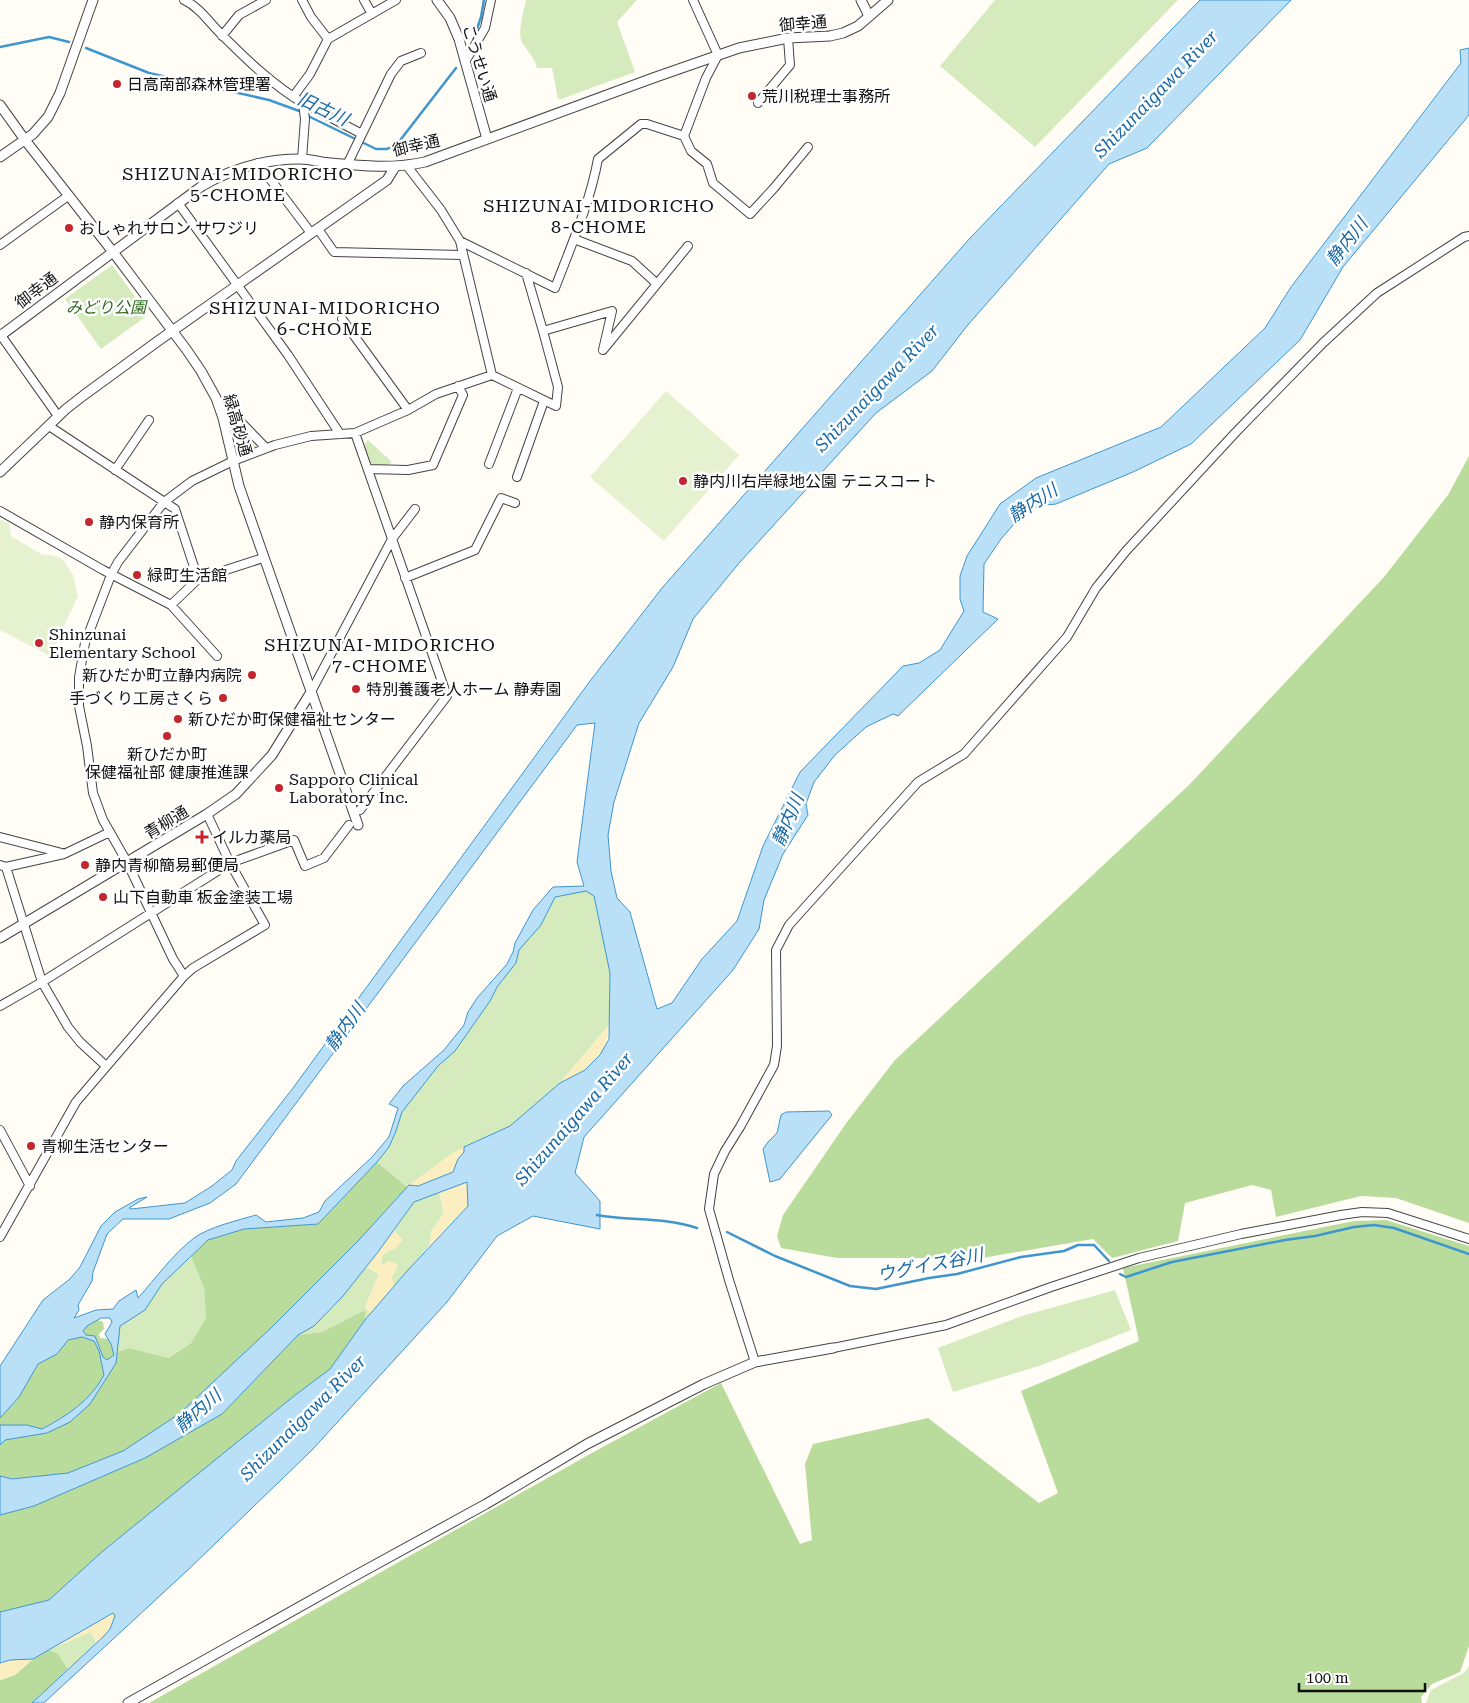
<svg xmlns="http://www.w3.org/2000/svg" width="1469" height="1703" viewBox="0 0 1469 1703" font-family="'Roboto Serif','Noto Sans JP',serif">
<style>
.green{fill:#d5ebbd}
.forest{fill:#b9dc9c}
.sand{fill:#fbeec1}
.pitch{fill:#e6f2cf}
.water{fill:#b9e0f7;stroke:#3f96cf;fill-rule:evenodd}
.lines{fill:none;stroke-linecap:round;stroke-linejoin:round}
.stream{stroke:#3f96cf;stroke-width:2.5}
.minor-casing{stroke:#444;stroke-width:10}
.tertiary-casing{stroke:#444;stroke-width:11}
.minor{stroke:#fff;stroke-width:8}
.tertiary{stroke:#fff;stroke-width:9}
.poi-dot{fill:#c4262e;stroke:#fff;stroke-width:2}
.labels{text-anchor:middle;stroke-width:5;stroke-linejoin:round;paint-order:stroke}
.street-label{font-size:16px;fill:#111;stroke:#fff}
.poi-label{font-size:16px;fill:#111;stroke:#fff;text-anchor:start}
.park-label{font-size:16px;font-style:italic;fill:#2f6b1f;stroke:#fff}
.water-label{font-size:18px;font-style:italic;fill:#1768a6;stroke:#fff}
.neighbourhood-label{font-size:18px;letter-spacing:1px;fill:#111;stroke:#fff}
</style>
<rect width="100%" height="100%" fill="#fffdf5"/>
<!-- green -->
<path class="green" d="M526,0H637L617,22L635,72L561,99H558L552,68H537C534,55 526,51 521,40C518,31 524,10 526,0Z
M995,0H1178L1035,147L940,66Z
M112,265L148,315L101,349L65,299Z
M234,417L259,446L242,453L232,418Z
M368,440L392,462L388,465L371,464L364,445Z
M586,891L594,896L610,973L609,1025L560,1083L510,1126L453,1153L407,1187L377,1162L389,1147L396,1131L402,1112L438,1066L455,1051L490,1001L497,987L516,963L519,950L541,925L555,897Z
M439,1192L444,1213L431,1232L430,1245L394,1286L391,1277L381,1263L382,1256L402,1239L394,1231L414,1202Z
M191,1256L204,1288L206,1318L191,1343L169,1358L129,1348L117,1352L120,1326L145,1310L162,1284Z
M366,1267L379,1274L365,1307L371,1313L365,1320V1310L322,1332L298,1335C327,1319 346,1292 366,1267Z
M1115,1290L1131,1330L1039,1366L953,1392L938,1348L1022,1316Z
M90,1632L95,1639V1644L68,1669L58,1654L49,1650Z
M1469,1666V1703H1426L1431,1690L1464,1673Z"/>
<!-- forest -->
<path class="forest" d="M1469,456V1223L1396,1198L1361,1196L1276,1217L1271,1190L1252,1185L1185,1203L1178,1241L1112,1258L1093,1239L982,1258H837L781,1248L777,1236L783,1215L847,1122L895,1060L1190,784L1384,577L1448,495Z
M377,1162L407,1187L359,1240L272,1327L179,1414L123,1451L68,1473L12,1479L0,1476V1445L5,1440L47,1433L90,1404L116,1363L117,1352L129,1348L169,1358L191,1343L206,1318L204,1288L191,1256L208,1240L244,1229L318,1224Z
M1386,1220L1469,1246V1646L1460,1672L1432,1684L1421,1697L1422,1703H149L590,1454L721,1383L800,1544L812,1540L805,1464L813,1444L928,1418L1039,1503L1058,1493L1021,1391L1139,1341L1123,1268L1354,1221Z
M365,1310V1320L330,1369L294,1396L103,1551L49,1600L0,1612V1515L34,1506L145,1458L222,1414L298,1335L322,1332Z
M98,1320L103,1322L104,1329L99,1334L100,1338L109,1339L114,1355L107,1361L103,1358L95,1336L86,1335L83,1331L86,1326Z
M82,1337L94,1341L99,1351L104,1375C91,1400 67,1416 41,1429L27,1425H0V1418L19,1397L38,1364L57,1354L68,1340Z
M49,1650L58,1654L68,1669L32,1703H0V1680L15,1675L33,1659Z"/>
<!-- sand -->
<path class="sand" d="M609,1025C608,1056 587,1072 560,1083Z
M464,1147V1152L458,1159L453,1172L418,1186L409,1185L453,1153Z
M467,1181L468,1205L430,1245L431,1232L444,1213L439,1192Z
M394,1231L403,1240L394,1250H388L382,1256L381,1263L383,1265L388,1261L393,1262L398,1266L392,1277L394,1286L371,1313L365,1307L379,1274L366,1267Z
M114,1613L115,1616L110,1629L95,1644V1639L90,1632L49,1650Z
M33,1659L15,1675L0,1680V1663L10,1660Z"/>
<!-- pitch -->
<path class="pitch" d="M666,391L739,455L664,541L590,477Z
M0,519L9,524L11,536L41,554L56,556L63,560L73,575L78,596L50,656L0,630Z"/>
<!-- water -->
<path class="water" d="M1200,0H1291L1147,148L1109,164L967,326L932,371L876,413L740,562L693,619L673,667L639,723L614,802L608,835L611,871L617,898L630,912L657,1009L672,1003L702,959L737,921L763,846L800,772L903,666L919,663L940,650L964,611L960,599V576L967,556L1000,504L1036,478L1161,427L1265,328L1291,287L1461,63L1460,50L1469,48V115L1343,267L1300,340L1191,444L1133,472L1056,504L1037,506L1020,517L1001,539L984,564L983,612L998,619L898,716L893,714L866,727L835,755L814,782L806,804L808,815L783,854L764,900L759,929L733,970L584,1137L575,1173L600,1201V1229L533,1216L497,1236L447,1302L312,1450L190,1568L46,1701L43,1703H32L104,1636L110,1629L115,1616L113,1613L33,1659L10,1660L0,1663V1612L49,1600L103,1551L294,1396L330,1369L365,1320L408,1270L468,1206L467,1182L414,1202L378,1252L343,1296L314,1326L298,1335L222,1414L145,1458L34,1506L0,1515V1476L12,1479L68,1473L123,1451L179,1414L272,1327L359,1240L409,1185L418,1186L453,1172L458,1159L464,1152V1147L510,1126L560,1083L585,1070L600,1055L609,1039L610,973L594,896L586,891L555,897L541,925L519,950L516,963L497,987L490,1001L455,1051L438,1066L402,1112L396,1131L389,1147L377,1162L318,1224L244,1229L208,1240L162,1284L145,1310L120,1326L116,1363L90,1404L70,1422L47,1433L5,1440L0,1445V1425H27L42,1429C67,1416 91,1400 104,1375L99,1351L94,1341L82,1337L68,1340L57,1354L38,1364L19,1397L0,1418V1366L43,1300L70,1279L80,1267L101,1226L115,1212L138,1199L147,1197L129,1208L131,1209L185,1203L212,1186L232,1170L236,1161L293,1088L590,681L662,588L970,238ZM595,723L577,862L584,886L553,887L533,910L515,943L513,952L507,964L477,998L468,1012L464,1025L444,1050L403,1086L389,1104L398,1108L389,1137L372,1157L325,1201L319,1212L303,1218L266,1222L256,1215C239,1220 209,1227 194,1238C173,1254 156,1278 138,1298L136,1290L119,1301L113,1309L96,1310L74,1318L79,1310L78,1305L92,1281L93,1272L107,1234L123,1219H169L210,1203L236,1184L577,725ZM101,1318H110L112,1322L105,1334L111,1344L114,1355L107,1360L103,1357L95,1336L86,1335L83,1331L87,1326Z
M829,1111L832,1115L780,1179L770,1182L763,1149L768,1142L777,1133L781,1115L786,1112Z"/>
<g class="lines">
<!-- stream -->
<path class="stream" d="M473,41L481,17L484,0
M0,47L49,37L69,42
M86,48L149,73L269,100L302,112
M306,115L376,149H387L398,143L456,68
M597,1215C630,1221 665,1217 697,1228
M727,1232L775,1256L850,1286L876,1289L929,1278L957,1274L1021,1257L1064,1251L1078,1245H1094L1109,1261
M1120,1274L1126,1277L1172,1262L1285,1240L1315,1236L1354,1227L1374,1225L1394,1228L1469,1254"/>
<defs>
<path id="minor" d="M184,0C201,8 210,24 223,36C248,61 273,85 303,103L305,119L302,159
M364,0L372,14
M222,36L239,15L266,0
M328,39L396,0
M465,62L485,28L491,0
M293,97L310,74L328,39L311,17L302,0
M303,103L362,134
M758,103L790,65L788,38
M684,136L706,78L718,55L693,0
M258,163L311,233
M347,165L391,74L401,61L421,53
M407,166L441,210L460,241L492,375
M178,203L288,355L340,434
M318,229L334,252L462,255
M574,239L632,261L656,283
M460,241L555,288C571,246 590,203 598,159L641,124H647L684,136L691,151L707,164L713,183L750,214L774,188L808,147
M0,245L68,196
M342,319L408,410
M543,331L612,311L603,350L688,246
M0,334L58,416
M223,418L234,415L266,448
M49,426L175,509L198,579
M355,433L447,696L360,810
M489,464L518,388
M368,469L408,470L433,465L463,395L458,386
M115,470L149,420
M517,477L544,401
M0,511L103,570L171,605L217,656
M405,578L475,550L501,498L515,503
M171,605L198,579L263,558
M311,692L392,539L415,509
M0,837L62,853
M0,865L6,867L64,854L110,832
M6,867L42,982L68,1027L80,1042L106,1066
M184,976L173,959L127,862L103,820L93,793L87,746L79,706V677L85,643L111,575L118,562L164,502L192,481L233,461L275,445L311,436L355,433L408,410L436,394L492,375L556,406L558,387L543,331L526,273
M0,1006L42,982L230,863L294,840L305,866L324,858L349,825
M0,1130L30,1186
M0,1237L76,1102L184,976L193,968L265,925L230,863L207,814
M833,1348L946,1325L1051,1287L1139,1258L1241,1234L1341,1215L1362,1212L1388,1213L1469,1239
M755,1362L729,1280L709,1209L714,1174L725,1151L740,1127L774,1065L777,1046L776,950L789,925L918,782L964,754L1067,637L1096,588L1126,551L1236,432L1323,343L1377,293L1464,237L1469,236"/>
<path id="tertiary" d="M437,0L450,18L459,39L487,139
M861,0L869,16
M0,105L25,140L113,252L186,349L201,371L216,398L223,418L239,486L358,825
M0,157L33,134L48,117L60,93L93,0
M0,336L202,186C233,168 264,159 300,159C310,159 320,162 330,163C362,166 393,169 425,162L653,78L739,48L788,38L830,36L843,33L858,26L888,0
M0,472L66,409L84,395L158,341L387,180L395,167
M0,938L207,814L236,794L272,755L311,692
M128,1703L351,1578L486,1504L587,1444L704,1384L755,1362L833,1348"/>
</defs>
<!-- minor casing -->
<use href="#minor" class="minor-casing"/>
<!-- tertiary casing -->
<use href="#tertiary" class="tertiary-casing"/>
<!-- minor -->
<use href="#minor" class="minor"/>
<!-- tertiary -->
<use href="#tertiary" class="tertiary"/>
</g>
<!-- markers -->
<g class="poi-dot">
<circle cx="117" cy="84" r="5"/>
<circle cx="752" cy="96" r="5"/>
<circle cx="69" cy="228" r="5"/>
<circle cx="683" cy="481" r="5"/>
<circle cx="89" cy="522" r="5"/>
<circle cx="137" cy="575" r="5"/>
<circle cx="39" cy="643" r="5"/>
<circle cx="252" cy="675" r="5"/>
<circle cx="356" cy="689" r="5"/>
<circle cx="223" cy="698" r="5"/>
<circle cx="178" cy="719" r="5"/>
<circle cx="167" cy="736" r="5"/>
<circle cx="279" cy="788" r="5"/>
<path d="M199.5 829.5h5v5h5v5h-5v5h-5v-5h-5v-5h5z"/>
<circle cx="85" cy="865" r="5"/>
<circle cx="103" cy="897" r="5"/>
<circle cx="31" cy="1146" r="5"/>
</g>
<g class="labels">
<!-- street labels -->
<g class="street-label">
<text transform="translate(803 23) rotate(-5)" y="6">御幸通</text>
<text transform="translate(480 63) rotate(73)" y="6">こうせい通</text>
<text transform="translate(416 145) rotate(-13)" y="6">御幸通</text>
<text transform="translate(36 290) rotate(-37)" y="6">御幸通</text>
<text transform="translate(238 425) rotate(74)" y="6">緑高砂通</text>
<text transform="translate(166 822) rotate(-31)" y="6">青柳通</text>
</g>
<!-- poi labels -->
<g class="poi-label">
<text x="127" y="90">日高南部森林管理署</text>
<text x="762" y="102">荒川税理士事務所</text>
<text x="79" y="234">おしゃれサロン サワジリ</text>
<text x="693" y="487">静内川右岸緑地公園 テニスコート</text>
<text x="99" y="528">静内保育所</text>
<text x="147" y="581">緑町生活館</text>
<text x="49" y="640">Shinzunai<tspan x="49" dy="18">Elementary School</tspan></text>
<text x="242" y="681" text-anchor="end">新ひだか町立静内病院</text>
<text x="366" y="695">特別養護老人ホーム 静寿園</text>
<text x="213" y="704" text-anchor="end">手づくり工房さくら</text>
<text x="188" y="725">新ひだか町保健福祉センター</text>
<text x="167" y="760" text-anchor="middle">新ひだか町<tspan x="167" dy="18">保健福祉部 健康推進課</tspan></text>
<text x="289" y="785">Sapporo Clinical<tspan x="289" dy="18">Laboratory Inc.</tspan></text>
<text x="212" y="843">イルカ薬局</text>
<text x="95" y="871">静内青柳簡易郵便局</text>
<text x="113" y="903">山下自動車 板金塗装工場</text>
<text x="41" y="1152">青柳生活センター</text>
</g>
<!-- park labels -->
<g class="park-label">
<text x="106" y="313">みどり公園</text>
</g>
<!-- water labels -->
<g class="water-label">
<text transform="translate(1156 94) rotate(-46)" y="6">Shizunaigawa River</text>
<text transform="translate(323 109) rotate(25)" y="6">旧古川</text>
<text transform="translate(1347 242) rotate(-52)" y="6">静内川</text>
<text transform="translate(877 388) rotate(-46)" y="6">Shizunaigawa River</text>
<text transform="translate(1033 503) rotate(-33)" y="6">静内川</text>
<text transform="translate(788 820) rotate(-67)" y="6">静内川</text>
<text transform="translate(345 1027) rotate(-54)" y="6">静内川</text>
<text transform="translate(574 1119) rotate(-49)" y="6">Shizunaigawa River</text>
<text transform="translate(930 1265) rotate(-11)" y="6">ウグイス谷川</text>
<text transform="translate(198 1411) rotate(-41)" y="6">静内川</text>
<text transform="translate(303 1418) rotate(-45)" y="6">Shizunaigawa River</text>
</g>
<!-- neighbourhood labels -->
<g class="neighbourhood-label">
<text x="238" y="180">SHIZUNAI-MIDORICHO<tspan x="238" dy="21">5-CHOME</tspan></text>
<text x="599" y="212">SHIZUNAI-MIDORICHO<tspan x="599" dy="21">8-CHOME</tspan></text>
<text x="325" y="314">SHIZUNAI-MIDORICHO<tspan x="325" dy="21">6-CHOME</tspan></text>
<text x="380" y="651">SHIZUNAI-MIDORICHO<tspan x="380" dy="21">7-CHOME</tspan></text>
</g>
</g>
<!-- scale -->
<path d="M1299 1683v8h126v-8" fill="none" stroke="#111111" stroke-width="2.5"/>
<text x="1306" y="1683" font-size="15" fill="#111111" stroke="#ffffff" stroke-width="4" paint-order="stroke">100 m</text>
</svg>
